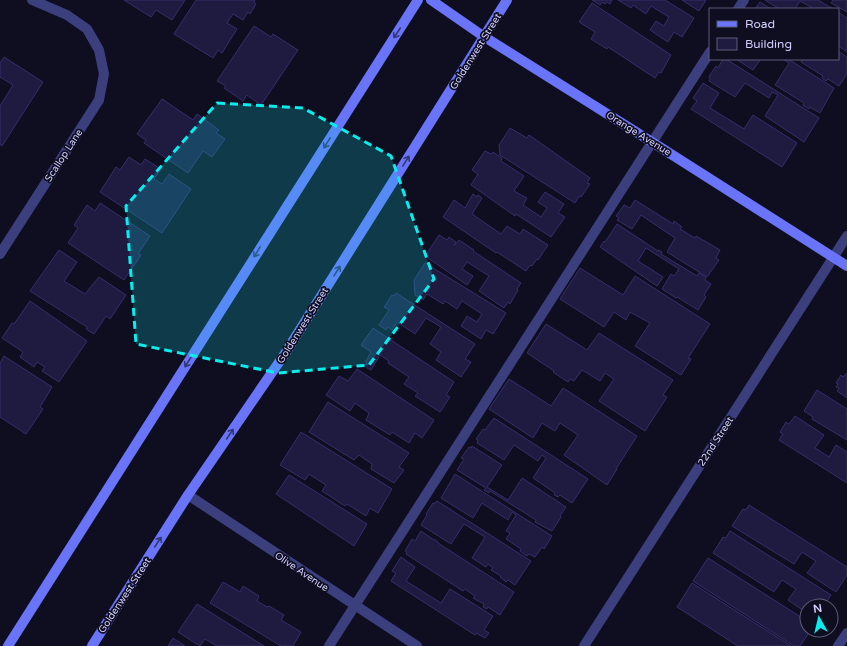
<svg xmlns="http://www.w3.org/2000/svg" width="847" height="646" viewBox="0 0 847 646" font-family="'Varela Round',sans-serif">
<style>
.building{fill:#1f1b40;stroke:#342e6b}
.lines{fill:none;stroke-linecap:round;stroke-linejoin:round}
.lane{stroke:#3b3f7d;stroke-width:10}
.street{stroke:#3b3f7d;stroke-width:10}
.secondary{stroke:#6a74f9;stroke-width:10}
.oneway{stroke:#333777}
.marked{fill:#0aedee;fill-opacity:0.2;stroke:#0aedee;stroke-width:3;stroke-dasharray:8 5;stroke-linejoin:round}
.labels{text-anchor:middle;stroke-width:3.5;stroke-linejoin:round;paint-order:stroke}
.street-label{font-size:10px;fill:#d0cffd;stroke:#0f0e20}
</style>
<rect width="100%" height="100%" fill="#0f0e20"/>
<!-- building -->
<path class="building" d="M124,0H185L172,20L156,10L151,17Z
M196,0H255L254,2L256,4L250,14L248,12L243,20L233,14L227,23L237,29L222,53L218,50L213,58L174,34Z
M592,0H612L610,4L607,2L605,4L602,2L600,5Z
M618,0H665L694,18L682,37L674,32L668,42L650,30L656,21L664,26L669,17L651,6L646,14L633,5L631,8Z
M682,0H706L699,11Z
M765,0H818L833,9H814L800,1L795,9H779Z
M833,0H847V12L831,3Z
M760,2L771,9H755Z
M592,3L671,55L661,73L659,72L655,78L608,47L607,49L591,39L595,32L579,22Z
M838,12L847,18V52L838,46Z
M254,26L271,37L273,34L298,50L261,105L247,95L243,101L224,88L226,86L217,81Z
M838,51L847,57V74L839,86L828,79L826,81L822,78L823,76L801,62L802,59H838Z
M4,57L43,82L2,146L0,144V106L13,85L0,77V63Z
M723,59H726L819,118L804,142L765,116L778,95L772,92L769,98L745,83L735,97L709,81L710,79L709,77L716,66L718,68Z
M736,59H761L753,70Z
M783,59H788L834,88L820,113L810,107L809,109L803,105L804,103L775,85L789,63Z
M703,83L719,93L710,108L744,129L753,115L797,143L782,167L691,109L697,101L693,98Z
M162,99L193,120L197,114L219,130L216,133L225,139L212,157L203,151L188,173L144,143L146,140L137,134Z
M510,128L527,138L529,135L590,178L587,183L590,184L581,197L579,196L575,203L500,155L499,145Z
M485,151L491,154L493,152L502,158L501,161L524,176L514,191L527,198L523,205L541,217L547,208L538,202L545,192L564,204L558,213L565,217L551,237L516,214L515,216L471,185L478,174L472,170Z
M129,157L141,165L145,159L161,169L154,179L162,184L169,174L191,189L162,233L100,192L116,167L120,170Z
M473,194L477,197L478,195L482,198L472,214L501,234L507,226L520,234L523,229L548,245L538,260L537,259L532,266L530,265L526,271L497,252L496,253L443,217L454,200L465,208Z
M635,200L673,224L674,221L682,227L680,229L695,238L696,236L720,250L716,258L719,260L707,277L667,252L675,238L641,215L632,229L617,220L619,218L616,216L624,205L630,208Z
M100,203L150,236L138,254L141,255L124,280L68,243L78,228L74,225L87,205L95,211Z
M617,224L658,251L659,250L662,252L661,254L697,276L699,273L706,278L705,280L711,284L704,295L706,297L698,310L677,297L676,298L662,289L671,274L674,276L679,269L646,248L638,261L663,277L657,286L600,247L604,241L605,242Z
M439,235L447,240L449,237L456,242L454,245H455L459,240L474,250L473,251L521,283L517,289L518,290L510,304L508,302L504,308L479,291L489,276L467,262L462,269L473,276L467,285L425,256Z
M59,250L77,262L64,281L85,294L99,277L126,295L110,319L106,316L94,334L86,329L87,327L30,291Z
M425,263L506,313L493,334L486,330L481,339L461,326L467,316L477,322L482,314L462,301L457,309L445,301L443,304L427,294L423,300L415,295L414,280Z
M580,268L623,295L635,276L710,324L688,358L691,359L681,375L635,346L650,323L630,312L626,320L614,312L604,327L560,299Z
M396,293L475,344L465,359L471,362L461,377L436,360L441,352L430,344L441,327L426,318L415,334L397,322L392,330L388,327L386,330L379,325L389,310L384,307L392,295L394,296Z
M30,301L87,341L59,382L42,371L45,367L37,362L34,367L20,357L23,352L2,338L12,323L14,324Z
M546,324L587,350L599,333L673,380L663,395L667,397L645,431L599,401L614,379L605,373L600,381L582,370L574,381L570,379L568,382L553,372L554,371L527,353Z
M373,328L454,382L446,395L450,397L440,412L415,396L418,393L404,384L409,377L388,363L389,361L380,355L371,370L367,368L366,361L371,352L361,345Z
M4,356L52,387L40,407L43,409L26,434L0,417V363Z
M357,369L434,420L422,438L415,433L409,443L392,432L390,435L366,420L369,413L355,403L350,411L326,395L339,376L348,381Z
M847,373V398L837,391L839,388L836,387L838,384L836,383L841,375L843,377Z
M509,379L551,406L563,388L637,436L616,469H617L607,485L564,455L578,435L560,423L555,431L542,423L533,438L489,409Z
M817,390L847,409V440L812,419L813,417L804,411Z
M328,402L409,453L399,467L404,470L394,483L371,469L372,464L359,455L354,460L309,432Z
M795,416L824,435L815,448L829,457L836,445L847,452V483L779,440L783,434L780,432L786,422L789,424Z
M494,418L588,479L572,503L560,495L558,497L554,495L555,493L533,478L546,458L542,455L538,461L514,445L504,460L477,443L478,440L476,439L483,429L485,430Z
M301,432L392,489L378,513L370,508L366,516L347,504L345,506L322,491L326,485L309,474L305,480L280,465Z
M472,446L502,465L487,487L508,500L522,478L566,507L560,516L561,517L552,531L535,522L536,520L490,491L489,493L484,490L486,488L457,470L464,459L461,458L469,447L471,448Z
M455,474L552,536L544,549L542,547L535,557L529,554L527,556L520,551L521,549L506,539L510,533L506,531L516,515L512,512L508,520L482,503L473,518L441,498Z
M289,475L367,524L354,546L276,494Z
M437,501L531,561L515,585L508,580L506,582L500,577L501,576L491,570L493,568L488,564L486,567L472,558L485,537L464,524L451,544L421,525L427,515L426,514L433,503L434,504Z
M749,505L847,567V575L836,592L807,573L816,561L802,552L794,564L732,526L743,509L746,510Z
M421,531L434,540V539L438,542V543L514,592L500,615L488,607L487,609L483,607L484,604L473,598L475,596L465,589L463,591L406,554L407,552L405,551L412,539L415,541Z
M730,531L831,595L824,606H807V613L788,600L796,589L782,580L774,592L713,553L723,537L726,538Z
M401,557L415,567L406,581L441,603L450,589L493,616L484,630L489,633L485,638L476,633L475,635L391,581L396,573L392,571Z
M708,558L807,621V630H811L800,646H794L693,581Z
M223,582L240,592L243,586L259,596L257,601L267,607L269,606L284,615L281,620L301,632L293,646H281L210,603Z
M692,583L791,646H738L677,607Z
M197,604L264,646H217L205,639L200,646L178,632Z
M173,638L185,646H168Z"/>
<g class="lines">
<!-- lane -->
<path class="lane" d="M738,9L744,0
M329,646L710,52
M838,646L847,633"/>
<!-- street -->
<path class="street" d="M0,254L99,100L104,74L99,50L87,29L67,15L32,0
M188,495L417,646
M584,646L847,236"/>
<!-- secondary -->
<path class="secondary" d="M431,0L483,36L652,142L847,266
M8,646L418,0
M92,646L188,495L286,352L507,0"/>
</g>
<!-- one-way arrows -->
<defs><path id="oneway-shaft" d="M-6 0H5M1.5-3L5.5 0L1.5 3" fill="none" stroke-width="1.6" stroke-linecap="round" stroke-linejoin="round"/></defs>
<g class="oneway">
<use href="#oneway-shaft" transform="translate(397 33) rotate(123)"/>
<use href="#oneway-shaft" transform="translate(327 143) rotate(122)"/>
<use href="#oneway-shaft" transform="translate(406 161) rotate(-58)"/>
<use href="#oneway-shaft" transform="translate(257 252) rotate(122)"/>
<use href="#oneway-shaft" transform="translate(337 271) rotate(-58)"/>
<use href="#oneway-shaft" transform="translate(188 362) rotate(122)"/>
<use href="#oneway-shaft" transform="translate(230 434) rotate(-56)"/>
<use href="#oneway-shaft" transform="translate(158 542) rotate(-57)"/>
</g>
<!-- marked area -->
<path class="marked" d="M217,103L303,108L391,156L434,279L369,365L278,373L136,344L126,206Z"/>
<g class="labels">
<!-- street labels -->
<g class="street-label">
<text transform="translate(475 51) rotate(-58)" y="4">Goldenwest Street</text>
<text transform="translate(639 133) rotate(32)" y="4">Orange Avenue</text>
<text transform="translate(63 155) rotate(-57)" y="4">Scallop Lane</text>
<text transform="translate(302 325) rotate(-58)" y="4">Goldenwest Street</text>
<text transform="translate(715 441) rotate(-57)" y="4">22nd Street</text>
<text transform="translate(302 571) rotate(34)" y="4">Olive Avenue</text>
<text transform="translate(124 595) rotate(-57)" y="4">Goldenwest Street</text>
</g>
</g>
<!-- legend -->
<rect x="709" y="8" width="130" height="52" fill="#0f0e20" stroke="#5c5b78"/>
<rect x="717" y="21" width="20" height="6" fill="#6a74f9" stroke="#5c5b78"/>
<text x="745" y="28" font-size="12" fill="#d0cffd">Road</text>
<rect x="717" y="38" width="20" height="12" fill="#1f1b40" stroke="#5c5b78"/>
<text x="745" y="48" font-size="12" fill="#d0cffd">Building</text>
<!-- north arrow -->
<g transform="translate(819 618) rotate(352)"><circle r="19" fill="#0f0e20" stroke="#5c5b78"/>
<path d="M0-3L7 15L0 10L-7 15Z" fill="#0aedee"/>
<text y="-6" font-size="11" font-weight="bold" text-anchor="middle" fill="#d0cffd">N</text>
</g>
</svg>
